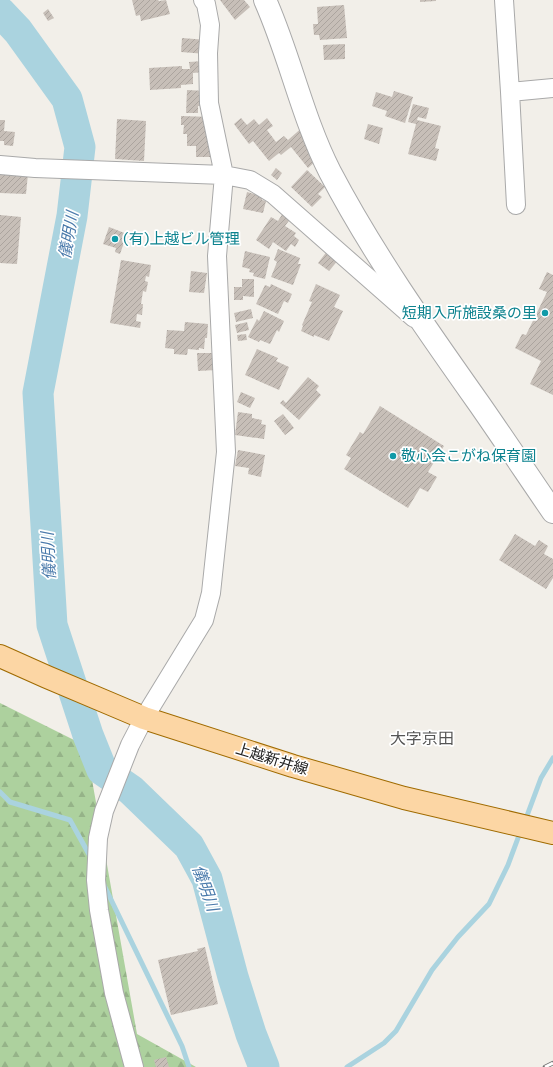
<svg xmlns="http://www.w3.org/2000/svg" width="553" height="1067" viewBox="0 0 553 1067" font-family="Commissioner,'Noto Sans JP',sans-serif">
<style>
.forest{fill:url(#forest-firs)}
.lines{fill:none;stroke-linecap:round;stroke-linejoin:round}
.stream{stroke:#aad3df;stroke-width:5}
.river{stroke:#aad3df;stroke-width:31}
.building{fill:url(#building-hatch)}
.minor-casing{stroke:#a9a9a9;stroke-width:20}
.tertiary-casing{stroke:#a9a9a9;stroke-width:24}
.primary-casing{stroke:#a06b00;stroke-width:24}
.minor{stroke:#fff;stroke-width:18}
.tertiary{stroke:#fff;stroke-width:22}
.primary{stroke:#fcd6a4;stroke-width:22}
.rail-casing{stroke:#707070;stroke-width:4.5}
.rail{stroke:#fff;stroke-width:3;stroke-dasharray:9;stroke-linecap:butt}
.culture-dot{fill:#0f9aa8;stroke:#fff;stroke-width:1.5}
.labels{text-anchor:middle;stroke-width:3.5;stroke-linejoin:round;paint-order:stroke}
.culture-label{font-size:15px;fill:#0d838f;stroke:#fff;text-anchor:start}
.street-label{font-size:15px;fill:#222;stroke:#fff}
.water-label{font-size:16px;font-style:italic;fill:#4a7aab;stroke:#fff}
.neighbourhood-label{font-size:16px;fill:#555;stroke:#fff}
</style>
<defs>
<pattern id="forest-firs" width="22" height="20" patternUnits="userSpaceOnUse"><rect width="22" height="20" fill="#add19e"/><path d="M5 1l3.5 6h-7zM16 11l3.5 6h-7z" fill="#95b388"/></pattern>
<pattern id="building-hatch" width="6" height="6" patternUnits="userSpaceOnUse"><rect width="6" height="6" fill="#c7bfb8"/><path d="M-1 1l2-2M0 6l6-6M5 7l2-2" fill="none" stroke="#aba49e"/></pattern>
</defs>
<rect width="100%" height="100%" fill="#f2efe9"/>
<!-- forest -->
<path class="forest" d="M0,703L86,746L137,1034L196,1067H0Z"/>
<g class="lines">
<!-- stream -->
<path class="stream" d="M0,792L10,802L70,820L91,858
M525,821L541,778L553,758
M103,883L182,1046L189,1067
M347,1067L384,1043L396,1031L432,970L458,937L489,904L508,865L521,830"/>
<!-- river -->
<path class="river" d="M0,12L18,31L67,99L80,147L72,216L38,393L52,625L88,735L102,770L131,790L189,846L207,879L233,977L251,1034L264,1067"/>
</g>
<!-- building -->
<path class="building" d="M132,0H158L159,1L166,0L170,14L141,21L140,15L136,16Z
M220,0H244L250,7L235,20Z
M420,0H436V1L420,2Z
M344,5L347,38L320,40L319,35H314L313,24H318L317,7Z
M48,9L54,18L48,21L43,13Z
M182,38L207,40L206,54L181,52Z
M345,44V59L324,60L323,45Z
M203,61V72L193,73V84L181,85V88L150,90L149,68L182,66V69H190L189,62Z
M187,90L207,91V106H198V113H186Z
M394,91L413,97L405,123L385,116L387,111L372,106L376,92L392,97Z
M413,104L429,108L426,119L418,117L417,120L441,126L435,148L439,149L436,161L408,154L416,124L408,122Z
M181,116L212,117L211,157H196V146H187V134H183L184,125H181Z
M241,118L247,125L254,119L259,125L267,118L273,126L267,130L276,142L284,136L288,140L304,126L316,161L308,168L291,147L281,155L279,153L269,161L253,141L249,144L234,124Z
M117,119L146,121L144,161L115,159Z
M0,120H5L4,131L15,132L13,146L4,145V141H0Z
M368,124L383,128L379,144L364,139Z
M276,168L282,173L277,180L271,175Z
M307,170L325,187L318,194L322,197L312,207L291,187Z
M0,172L28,174L26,194L0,193Z
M247,192L262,196V200L266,201L263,213L243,209Z
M283,213L291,218L285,226L296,233L294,236L299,240L295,247L291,244L286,251L273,242L269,249L256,240L271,217L278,221Z
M0,215L21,217L17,264L0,263Z
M109,227L127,234L120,254L115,252L116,248L103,244Z
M278,249L300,258L298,264H301L293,285L271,277L277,262L274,260Z
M328,250L339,259L329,271L318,263Z
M245,251L270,257L265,279L253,276L254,273L249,272L250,269L242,267Z
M121,260L151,265L149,277L146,276L145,281L148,282L146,292L143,291L141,304H143L142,315L137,314L136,321L141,322L140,328L110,323Z
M191,271L207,273L204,293L189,292Z
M547,272L553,275V395L530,384L541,361L515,348L522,334L526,335L547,292L539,289Z
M242,279H254V297L243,296V300H234V287H242Z
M271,284L292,294L288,303L284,301L278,314L256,304L265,285L270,287Z
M316,284L340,295L334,307L343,311L329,341L314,335V337L301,331L303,326L302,325L312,302L309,301Z
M251,309L253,318L236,322L234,313Z
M264,311L284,321L279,332L277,330L270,344L260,340L259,342L248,337L257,319L259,321Z
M185,322L208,324L207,338H205L204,349L199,348V350L188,349L187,355L174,354V349L165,348L167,330L184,331Z
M247,322L249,330L237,333L235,325Z
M246,334L247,340L238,341L237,335Z
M257,349L278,358L276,361L289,367L279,390L245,375Z
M197,353H215L216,370L198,371Z
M308,377L319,386L316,390L321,395L299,420L280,403L283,400L286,403Z
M241,392L255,398L250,408L237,402Z
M380,406L444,446L428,472L437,477L428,492L420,488L408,508L344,469L351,458L346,455L360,432L363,434Z
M238,412L252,414V418L262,420L261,424L266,425L264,439L235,435Z
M283,414L294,428L285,435L274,421Z
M238,450L265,455L261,477L248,474L249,468L235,466Z
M515,534L535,546L539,540L548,546L544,554L553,559V578L546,589L499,560Z
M205,947L218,1004L171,1015L158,960L198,951L197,949Z
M166,1057L169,1067H156L154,1060Z"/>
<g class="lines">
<defs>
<path id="minor" d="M504,0L510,92L516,205
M510,92L553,88
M0,165L35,168L224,175L250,180L273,194L414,318
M134,1067L114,993L99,910L96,880L98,838L104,811L130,745L144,718L204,620L211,593L226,452L217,256L224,175L209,103L208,53L210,25L206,4L203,0"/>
<path id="tertiary" d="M265,0C290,56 302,117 330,172C373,254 427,330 480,405C505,441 529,477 553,512"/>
<path id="primary" d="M0,656L47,677L144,718L293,766L404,798L553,833"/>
</defs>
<!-- minor casing -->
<use href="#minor" class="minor-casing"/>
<!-- tertiary casing -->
<use href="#tertiary" class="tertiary-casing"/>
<!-- primary casing -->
<use href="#primary" class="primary-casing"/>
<!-- minor -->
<use href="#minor" class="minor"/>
<!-- tertiary -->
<use href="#tertiary" class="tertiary"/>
<!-- primary -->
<use href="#primary" class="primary"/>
<defs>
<path id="rail" d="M545,1067L553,1063"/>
</defs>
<!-- rail casing -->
<use href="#rail" class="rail-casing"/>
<!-- rail -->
<use href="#rail" class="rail"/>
</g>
<!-- markers -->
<g class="culture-dot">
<circle cx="115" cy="239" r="4"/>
<circle cx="545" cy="313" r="4"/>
<circle cx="393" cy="456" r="4"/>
</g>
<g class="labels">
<!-- culture labels -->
<g class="culture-label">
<text x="123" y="244">(有)上越ビル管理</text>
<text x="537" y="318" text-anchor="end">短期入所施設桑の里</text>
<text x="401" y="461">敬心会こがね保育園</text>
</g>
<!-- street labels -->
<g class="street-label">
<text transform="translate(272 759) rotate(17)" y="5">上越新井線</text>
</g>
<!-- water labels -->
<g class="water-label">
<text transform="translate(68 235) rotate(-80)" y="6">儀明川</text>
<text transform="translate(48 556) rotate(-93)" y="6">儀明川</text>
<text transform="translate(206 888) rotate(70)" y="6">儀明川</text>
</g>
<!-- neighbourhood labels -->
<g class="neighbourhood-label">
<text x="422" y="744">大字京田</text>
</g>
</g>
</svg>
